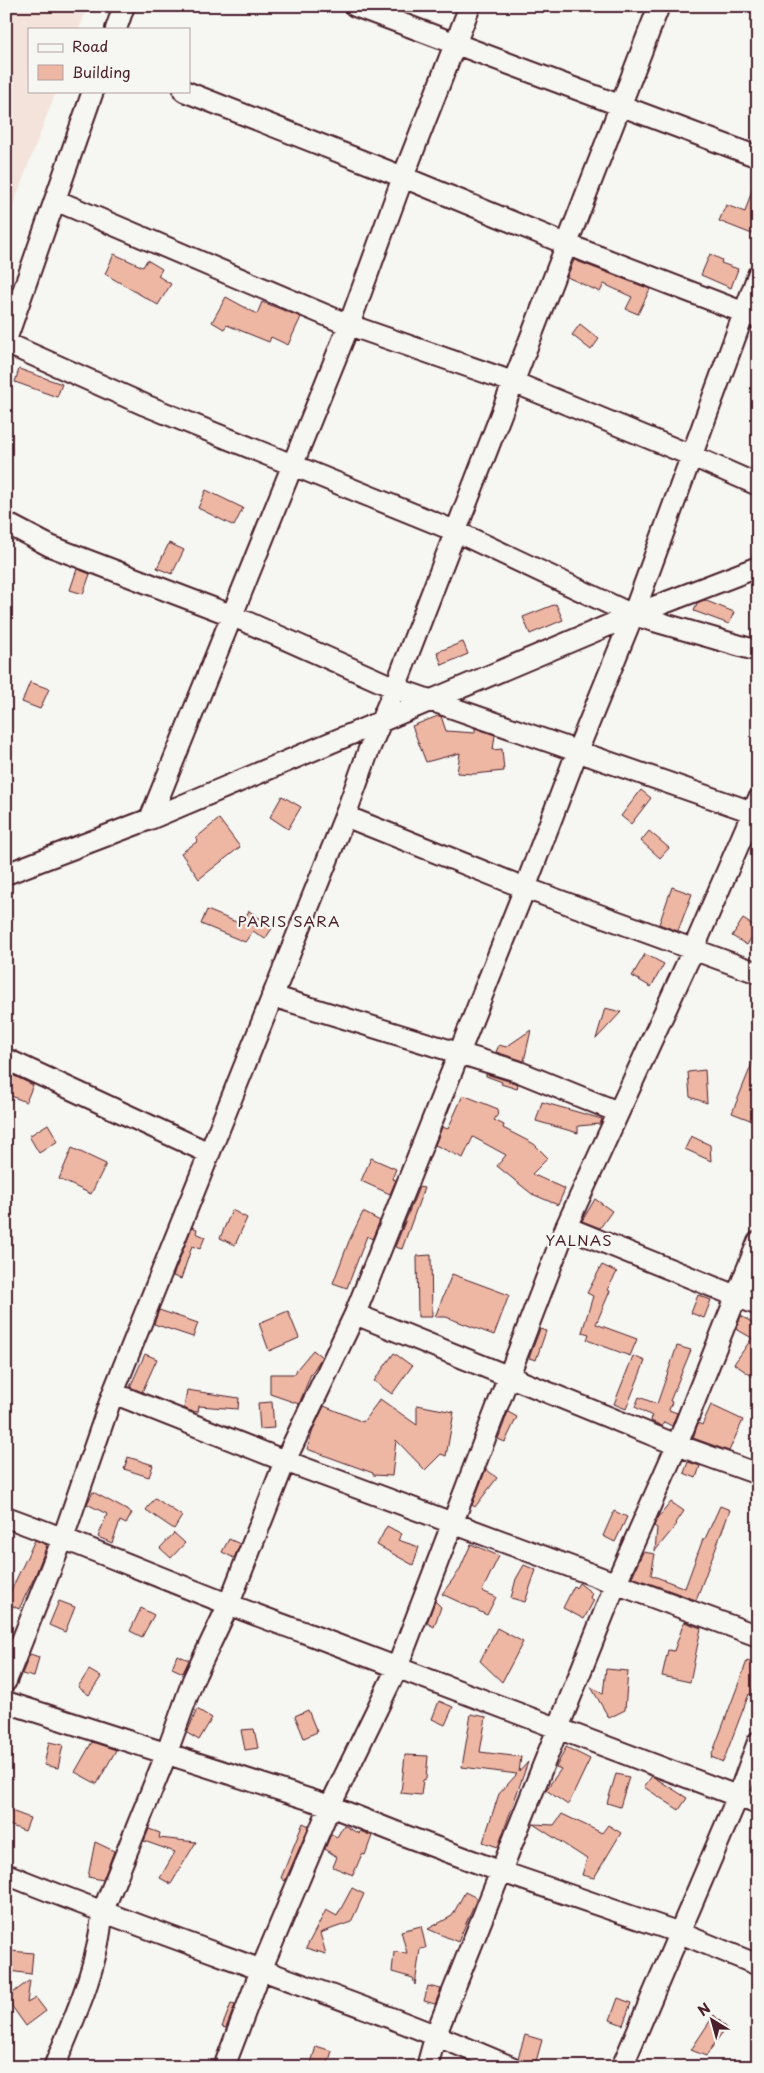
<svg xmlns="http://www.w3.org/2000/svg" width="764" height="2073" viewBox="0 0 764 2073" font-family="'Playpen Sans',sans-serif">
<style>
.built{fill:#f4e3db}
.building{fill:#eeb7a4;stroke:#4a1f2b}
.lines{fill:none;stroke-linecap:round;stroke-linejoin:round}
.street-casing{stroke:#4a1f2b;stroke-width:24}
.street{stroke:#f6f6f2;stroke-width:20}
.labels{text-anchor:middle;stroke-width:4.5;stroke-linejoin:round;paint-order:stroke}
.neighbourhood-label{font-size:15px;letter-spacing:1px;fill:#4a1f2b;stroke:#f6f6f2}
</style>
<rect width="100%" height="100%" fill="#f6f6f2"/>
<filter id="ink" filterUnits="userSpaceOnUse"><feTurbulence type="fractalNoise" baseFrequency=".02" numOctaves="2"/><feDisplacementMap in="SourceGraphic" scale="10" xChannelSelector="R" yChannelSelector="G"/><feConvolveMatrix kernelMatrix="1 2 1 2 8 2 1 2 1" color-interpolation-filters="sRGB"/></filter>
<g filter="url(#ink)">
<!-- built -->
<path class="built" d="M6,6H88L79,29H29V91H56L6,224Z"/>
<!-- building -->
<path class="building" d="M755,180L758,181V220L752,234L719,221L726,205L745,212Z
M114,254L143,267L147,260L162,269L158,276L171,284L158,305L105,274Z
M710,254L722,260L721,263L738,269L731,288L701,275Z
M574,260L650,289L638,314L626,309L632,297L604,284L600,292L567,277Z
M226,297L257,314L262,302L301,317L288,345L271,337L269,342L227,325L224,329L212,322Z
M580,324L599,339L591,350L572,335Z
M19,369L62,384L57,397L15,382Z
M206,490L243,508L234,526L198,508Z
M169,543L184,550L172,574L157,568Z
M77,569L90,574L83,594L70,590Z
M704,600L734,612L729,624L694,611L697,603Z
M556,604L563,620L530,634L523,617Z
M463,642L468,654L442,665L437,652Z
M30,682L49,689L40,709L22,702Z
M438,716H441L446,731L475,733V728L495,735L493,750L502,749L504,771L474,774L457,773L460,753L426,762L412,726Z
M641,790L651,798L631,824L621,816Z
M282,796L301,807L288,829L270,817Z
M219,819L240,847L199,879L181,853L198,841L196,838Z
M649,831L669,848L660,858L641,841Z
M672,887L692,894L678,931L659,924Z
M207,910L241,924L249,911L273,927L265,939L253,931L245,942L201,924Z
M743,919L757,928L747,945L732,936Z
M645,954L664,964L651,987L632,976Z
M605,1008L621,1012L596,1039Z
M531,1030L524,1061L496,1052L499,1045L506,1047Z
M758,1049V1123L732,1113Z
M705,1070L707,1103L690,1097L688,1072Z
M6,1072L33,1085L26,1102L6,1094Z
M486,1074L518,1084L517,1089L501,1084L502,1082L486,1076Z
M463,1095L498,1109L497,1113L498,1114L494,1120L504,1125L503,1128L534,1144L548,1158L532,1174L565,1189L558,1205L532,1194L497,1166L506,1155L473,1137L463,1158L435,1145L442,1127L448,1129Z
M542,1102L602,1119L600,1124L578,1126V1133L536,1121Z
M48,1124L58,1141L39,1153L29,1136Z
M691,1136L710,1145L711,1161L685,1149Z
M72,1148L106,1164L91,1194L59,1179Z
M371,1158L396,1169L392,1179L396,1180L390,1194L361,1181Z
M419,1187L424,1188L402,1249L395,1247Z
M595,1199L612,1211L600,1228L582,1221Z
M232,1210L247,1218L235,1245L220,1238Z
M363,1212L380,1221L372,1239L367,1236L347,1288L333,1283L349,1241Z
M192,1227L197,1229L196,1233L205,1237L200,1249L192,1246L181,1279L173,1276Z
M431,1255L432,1317H418L417,1256Z
M602,1265L617,1272L607,1290L610,1291L596,1324L637,1339L630,1356L587,1340L589,1334L582,1332L593,1296L587,1293Z
M452,1274L509,1295L494,1335L446,1317H435Z
M698,1295L711,1300L704,1318L691,1313Z
M159,1310L198,1323L193,1337L154,1324Z
M288,1311L299,1338L269,1351L259,1323Z
M741,1316L758,1326V1380L734,1364L752,1338L736,1329Z
M540,1329L546,1331L536,1360L529,1358Z
M677,1346L691,1350L670,1401L672,1402L669,1410L677,1413L672,1426L664,1422L662,1426L651,1421L652,1416L635,1407L639,1397L657,1404Z
M313,1350L322,1357L311,1374L299,1404L270,1394V1374H295L297,1369Z
M394,1353L412,1366L392,1394L374,1381Z
M145,1354L157,1359L142,1392L130,1387Z
M633,1356L645,1361L626,1409L614,1404Z
M187,1390L239,1398L238,1409L199,1406L198,1412L190,1411L184,1408Z
M380,1399L417,1425V1405L454,1412L446,1456L441,1454L425,1470L396,1440L392,1476L373,1475V1473L307,1449L314,1427L324,1406L363,1422Z
M272,1402L274,1428L260,1429L258,1403Z
M711,1405L743,1420L729,1451L693,1438L698,1423L702,1425Z
M508,1412L517,1417L505,1442L498,1439Z
M128,1457L153,1465L149,1477L124,1469Z
M688,1462L700,1466L696,1478L684,1473Z
M486,1469L497,1478L475,1507L472,1505Z
M93,1492L132,1513L126,1524L120,1521L112,1543L98,1537L107,1514L87,1504Z
M155,1498L182,1516L174,1529L146,1510Z
M671,1502L684,1511L676,1523L677,1524L655,1551L657,1528L654,1526L657,1519Z
M720,1506L730,1510L696,1600L632,1577L643,1552L655,1554L651,1575L685,1588L703,1539H705Z
M614,1511L627,1517L615,1542L603,1536Z
M387,1526L402,1534L398,1540L419,1547L413,1565L377,1545Z
M174,1533L185,1543L171,1558L160,1548Z
M229,1539L240,1544L234,1558L222,1552Z
M35,1540L47,1545L35,1576L19,1609L6,1603V1601Z
M471,1544L499,1556L482,1591L496,1597L487,1615L442,1594L459,1571Z
M524,1565L536,1570L525,1602L511,1598L516,1579Z
M579,1583L592,1593L590,1598L594,1600L584,1619L563,1608L574,1586L576,1588Z
M59,1601L75,1607L65,1632L49,1625Z
M435,1601L441,1607L434,1627L427,1623Z
M141,1608L154,1615L142,1637L130,1631Z
M684,1622L701,1628L690,1682L662,1676L668,1650L674,1651Z
M497,1628L523,1642L502,1682L480,1661Z
M30,1654L39,1657L34,1677L22,1674Z
M177,1655L189,1660L183,1673L172,1668Z
M747,1661L758,1665V1676L751,1695L749,1694L723,1762L711,1757Z
M606,1669L628,1671L625,1710L609,1718L591,1687L603,1694Z
M89,1670L101,1677L89,1695L78,1687Z
M439,1701L453,1707L445,1725L432,1719Z
M197,1709L212,1718L199,1740L187,1733Z
M308,1710L317,1732L304,1738L295,1716Z
M471,1714L486,1717L480,1752L521,1757L519,1772L528,1762L498,1847L483,1842L499,1794L517,1774L462,1767Z
M254,1729L258,1748L245,1750L241,1730Z
M49,1742L63,1745L58,1768L44,1765Z
M92,1742L116,1750L97,1784L75,1772Z
M566,1747L590,1759L568,1805L546,1790L561,1769L556,1767Z
M405,1755L428,1756L426,1779L423,1780L421,1795L401,1793Z
M616,1774L629,1777L620,1807L607,1803Z
M652,1776L687,1798L679,1810L644,1787Z
M6,1809L30,1818L25,1831L6,1824Z
M562,1814L602,1833L608,1825L621,1833L594,1878L582,1875L587,1859L533,1824L554,1825Z
M303,1823L309,1826L285,1881L281,1878Z
M344,1825L359,1834L360,1831L372,1836L365,1855L362,1854L353,1875L333,1867L337,1857L325,1849L331,1834L337,1837Z
M149,1829L160,1833L159,1838L196,1842L171,1884L160,1878L175,1852L144,1841Z
M95,1842L114,1851L103,1880L88,1877Z
M352,1888L364,1894L351,1922L320,1933L326,1954L306,1948L326,1910L337,1916Z
M465,1892L477,1898L458,1942L428,1929L452,1916Z
M421,1926L426,1948L420,1949L415,1985L413,1978L392,1972L394,1952L407,1953L401,1931Z
M11,1951L33,1953L31,1974L9,1971Z
M30,1980L27,2003L36,1998L46,2011L26,2026L6,1998Z
M428,1986L441,1989L435,2004L424,2001Z
M618,1998L631,2003L623,2025L610,2020Z
M231,2004L235,2005L226,2028L222,2027Z
M714,2015L726,2027L706,2056L691,2050Z
M525,2035L542,2040L535,2065L521,2061L518,2058Z
M316,2046L332,2051L327,2067H310Z"/>
<g class="lines">
<defs>
<path id="street" d="M355,6L758,157
M116,29L124,6
M184,91L403,177L566,244L758,318
M55,200L349,325L513,382L690,455L758,485
M6,340L93,91
M6,343L145,405L455,531L633,615L758,651
M6,523L50,546L231,615L395,688L758,814
M345,816L525,888L758,973
M150,819L349,325L403,177L470,6
M6,874L150,819L633,615L758,567
M272,996L517,1071L618,1112
M6,1059L209,1153
M566,1227L758,1305
M355,1314L677,1445L758,1474
M113,1393L285,1461L758,1636
M6,1517C106,1553 203,1597 303,1632L758,1804
M6,1681L63,1538L113,1393L345,816L368,752L395,688L659,6
M6,1702L330,1806L411,1838L502,1872L680,1933L758,1965
M6,1874C173,1942 346,1995 511,2067
M54,2067C74,2019 99,1965 102,1913L166,1755L193,1680L228,1606L285,1461L355,1314L525,888L577,752L633,615L758,275
M224,2067L261,1970L330,1806L397,1668L566,1227L693,950L758,800
M427,2067L436,2034L616,1583L677,1445L758,1242
M622,2067L738,1796L758,1742"/>
</defs>
<!-- street casing -->
<use href="#street" class="street-casing"/>
<!-- street -->
<use href="#street" class="street"/>
</g>
</g>
<g class="labels">
<!-- neighbourhood labels -->
<g class="neighbourhood-label">
<text x="289" y="927">PARIS SARA</text>
<text x="579" y="1246">YALNAS</text>
</g>
</g>
<!-- margin -->
<rect width="764" height="2073" fill="none" stroke="#f6f6f2" stroke-width="25"/>
<rect x="12" y="12" width="739" height="2048" fill="none" stroke="#4a1f2b" stroke-width="2" filter="url(#ink)"/>
<!-- legend -->
<rect x="28" y="28" width="162" height="65" fill="#f6f6f2" stroke="#b1a0a2"/>
<rect x="38" y="44" width="25" height="8" fill="#f6f6f2" stroke="#b1a0a2"/>
<text x="72" y="52" font-size="15" fill="#4a1f2b">Road</text>
<rect x="38" y="65" width="25" height="15" fill="#eeb7a4" stroke="#b1a0a2"/>
<text x="72" y="78" font-size="15" fill="#4a1f2b">Building</text>
<!-- north arrow -->
<g transform="translate(712 2020) rotate(323)" stroke="#f6f6f2" stroke-width="4" paint-order="stroke">
<path d="M0-4L9 19L0 12L-9 19Z" fill="#4a1f2b"/>
<text y="-8" font-size="14" font-weight="bold" text-anchor="middle" fill="#4a1f2b">N</text>
</g>
</svg>
